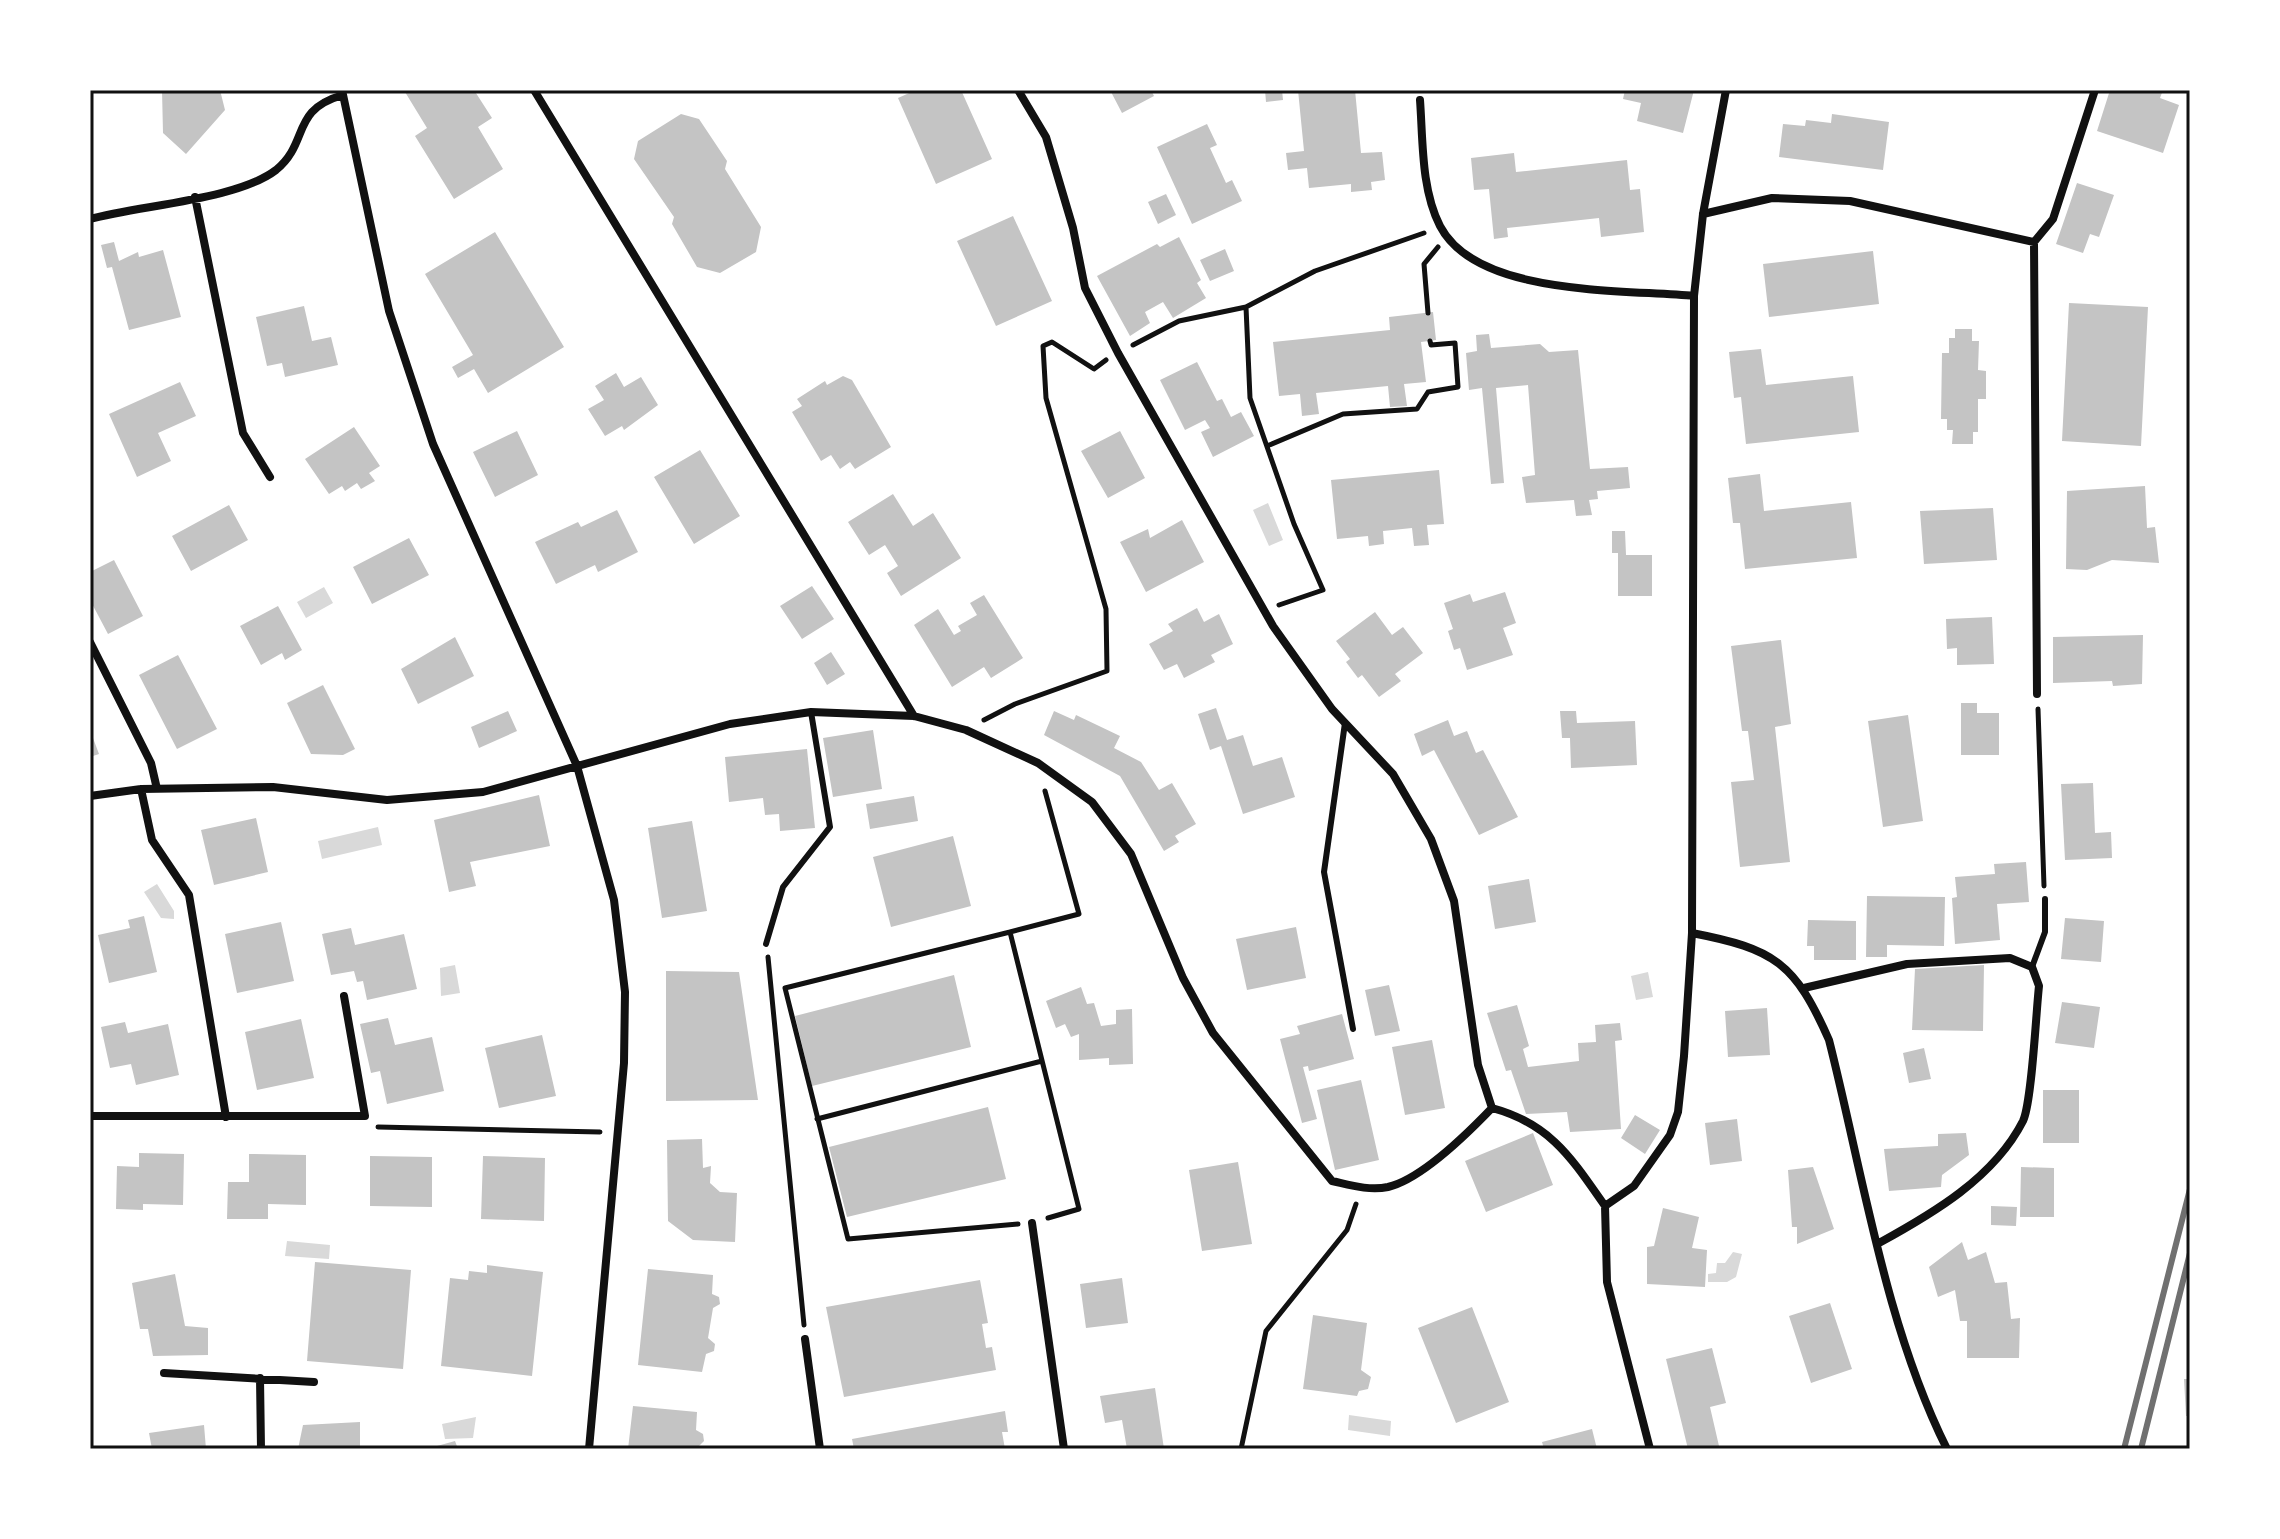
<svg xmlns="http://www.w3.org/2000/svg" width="2280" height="1539" viewBox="0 0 2280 1539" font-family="'Crimson Pro',serif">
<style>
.water{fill:#d9d9d9}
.building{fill:#c4c4c4}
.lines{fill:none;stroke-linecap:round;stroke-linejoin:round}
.path{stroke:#111;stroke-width:5}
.service{stroke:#111;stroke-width:6}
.minor{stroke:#111;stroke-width:8}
.rail{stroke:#707070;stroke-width:6}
.neatline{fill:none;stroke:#111;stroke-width:3}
</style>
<rect width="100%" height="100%" fill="#fff"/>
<!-- water -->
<path class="water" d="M1268,503L1283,540L1269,546L1253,510Z
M324,587L333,603L306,618L297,602Z
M378,827L382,845L322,859L318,841Z
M157,884L174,911V919L161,918L144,892Z
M455,965L460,993L441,996L440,968Z
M1648,972L1653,997L1636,1000L1631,976Z
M287,1241L330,1245L329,1259L285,1256Z
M1733,1252L1742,1254L1736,1277L1727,1282H1708V1274L1716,1273L1717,1263H1725Z
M1349,1415L1391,1421L1390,1436L1348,1430Z
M476,1417L473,1438L445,1439L442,1424Z"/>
<!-- building -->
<path class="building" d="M162,90H220L225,110L186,154L163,133Z
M409,90H474L492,118L478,127L503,169L454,199L415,136L427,128L405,92Z
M916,90H961L992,159L936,184L898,98Z
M1110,90H1151L1154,96L1122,113Z
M1265,90H1282L1283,100L1266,102Z
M1298,90H1355L1361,153L1382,152L1385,180L1371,182L1372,190L1351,192V184L1309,188L1307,168L1288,170L1286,153L1304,151Z
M1625,90H1694L1683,133L1637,121L1641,103L1623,99Z
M2110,90H2163L2160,98L2179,105L2163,153L2097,131Z
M681,114L699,119L727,161L725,169L761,227L756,252L720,273L697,267L672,224L674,217L634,159L638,141Z
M1832,114L1889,122L1883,170L1779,157L1783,124L1805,126L1806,120L1831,123Z
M1207,124L1217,145L1210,148L1226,183L1232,180L1242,201L1192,224L1157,147Z
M1514,153L1516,172L1627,160L1630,190L1640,189L1644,232L1601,237L1599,218L1507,228L1508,237L1494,239L1489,189L1474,190L1471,158Z
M2077,183L2114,195L2099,237L2090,234L2083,253L2056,244Z
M1166,194L1176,215L1158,224L1148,202Z
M1013,216L1052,301L996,326L957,241Z
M495,232L564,347L488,393L474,369L458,378L452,367L473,355L425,274Z
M1179,237L1201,280L1197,283L1206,298L1173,318L1163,302L1145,312L1150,323L1130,336L1097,276L1157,244L1160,247Z
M114,242L119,261L138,252L139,257L163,250L181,317L129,330L112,267L107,268L101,245Z
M1225,249L1234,271L1210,281L1200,260Z
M1873,251L1879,304L1769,317L1763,264Z
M2069,303L2148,307L2141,446L2062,441Z
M304,306L312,341L331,337L338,365L285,377L282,363L267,366L256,317Z
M1433,312L1436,340L1421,342L1426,382L1404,384L1407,406L1390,407L1388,386L1316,393L1319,414L1302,416L1300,394L1279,396L1273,342L1390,330L1389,317Z
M1955,329H1972V341H1979L1978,370L1986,371V399H1978V432H1973V444H1952L1953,430H1947V419H1941L1942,353H1949V338H1955Z
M1489,334L1491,348L1540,344L1549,352L1578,350L1590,469L1628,467L1630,488L1597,491L1598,499L1589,500L1592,515L1576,516L1574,500L1526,503L1522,477L1535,475L1528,385L1496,388L1504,483L1491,484L1482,388L1469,390L1466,353L1477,351L1476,335Z
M1761,349L1766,385L1853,376L1859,432L1746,444L1741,397L1734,398L1729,352Z
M1197,362L1217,401L1222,399L1231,417L1241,412L1254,436L1213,457L1201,432L1210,428L1205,420L1185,430L1160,380Z
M616,373L624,387L641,377L658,405L624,430L622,426L605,436L588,409L604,400L595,386Z
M843,376L852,380L891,447L855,469L850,462L840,469L831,455L821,461L792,412L802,406L797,399L825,381L827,385Z
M180,382L196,416L158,433L171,461L137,477L109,414Z
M354,427L380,466L369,473L375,481L361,489L357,483L345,491L342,486L329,494L305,459Z
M517,431L538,475L495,497L473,452Z
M1120,431L1145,478L1108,498L1081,451Z
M700,450L740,516L694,544L654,477Z
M1439,470L1444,524L1427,525L1429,545L1414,546L1412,528L1383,531L1384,544L1369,546L1368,536L1337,539L1331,480Z
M1760,474L1764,511L1851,502L1857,558L1745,569L1740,523H1733L1728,478Z
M2145,486L2147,528L2155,527L2159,563L2112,560L2087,570L2066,569L2067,491Z
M893,494L913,526L933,513L961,558L901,596L887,573L898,566L885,545L869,555L848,522Z
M229,505L248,540L191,571L172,536Z
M1993,508L1997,560L1924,564L1920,511Z
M617,510L638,552L598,572L595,565L556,584L535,542L578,522L581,527Z
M1182,520L1204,562L1146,592L1120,542L1148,529L1150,538Z
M1612,531H1625L1626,555H1652V596H1618V553H1612Z
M409,538L429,575L372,604L353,567Z
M114,560L143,616L108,634L90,600V572Z
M812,586L834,619L802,639L780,606Z
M1505,592L1516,623L1503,628L1513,655L1467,670L1460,648L1454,650L1448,631L1453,629L1444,603L1470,594L1473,602Z
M984,595L1023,658L991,678L984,667L952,687L914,625L938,609L954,635L961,631L958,626L977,615L970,603Z
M278,606L302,650L285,660L282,653L261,665L240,626Z
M1197,608L1204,622L1219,614L1233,644L1211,655L1215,662L1184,678L1177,664L1164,670L1149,644L1173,631L1168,624Z
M1375,612L1392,635L1403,627L1423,653L1395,674L1401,681L1379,697L1362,675L1358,678L1346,662L1350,659L1336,641Z
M1992,617L1994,664L1957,665V648L1947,649L1946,619Z
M2143,635L2142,684L2113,686L2112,681L2053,683V637Z
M455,637L474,676L418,704L401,669Z
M1781,640L1791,724L1775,727L1790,862L1740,867L1731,782L1754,780L1748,731H1742L1731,646Z
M831,652L845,674L827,685L814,663Z
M178,655L217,729L177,749L139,675Z
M323,685L355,749L343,755L311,754L287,703Z
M1961,703H1977V713H1999V755H1961Z
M1216,708L1227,740L1243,735L1253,766L1282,757L1295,797L1243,814L1221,746L1210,750L1198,714Z
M508,711L517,731L479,748L471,727Z
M1054,711L1074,720L1076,715L1120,736L1114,748L1141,762L1159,790L1172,783L1196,824L1175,836L1179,842L1164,851L1120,776L1044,735Z
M1560,711H1576L1577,723L1635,721L1637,765L1571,768L1570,738H1562Z
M1908,715L1923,821L1883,827L1868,721Z
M1448,720L1454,736L1467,731L1476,753L1483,750L1518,817L1479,835L1434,750L1422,756L1414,734Z
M90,730L99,754L90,757Z
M873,730L882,789L833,797L823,738Z
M807,749L815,828L780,831L779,814L765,815L763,798L729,802L725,757Z
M2093,783L2095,833L2111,832L2112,858L2065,860L2061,784Z
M539,795L550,846L470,862L476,886L449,892L434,820Z
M914,796L918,821L870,829L866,804Z
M256,818L268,872L214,885L201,830Z
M692,821L707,911L662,918L648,828Z
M953,836L971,906L891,927L873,857Z
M2026,862L2029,902L1997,904L2000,940L1955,944L1952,898L1957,897L1955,877L1995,874L1994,864Z
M1529,879L1536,922L1495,929L1488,886Z
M1867,896L1945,897L1944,946L1887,945V957H1866Z
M144,916L157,972L109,983L98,935L130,928L128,920Z
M2065,918L2104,921L2101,962L2061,959Z
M1808,920L1856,921V960H1814V946H1807Z
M281,922L294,981L237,993L225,934Z
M1296,927L1306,978L1247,990L1236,939Z
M351,928L355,945L404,934L417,989L367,1000L363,981L357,982L354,971L331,975L322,934Z
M1984,965L1983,1031L1912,1030L1915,969Z
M666,971L739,972L758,1100L666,1101Z
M954,975L971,1047L812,1086L795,1016Z
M1389,985L1400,1031L1375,1036L1365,990Z
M1081,987L1087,1004L1094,1003L1101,1026L1116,1024V1010L1132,1009L1133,1064L1109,1065V1058L1079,1060V1034L1071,1037L1065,1024L1056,1028L1046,1001Z
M2062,1002L2100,1007L2094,1048L2055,1043Z
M1517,1005L1529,1046L1523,1049L1528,1067L1579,1061L1578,1043L1596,1042L1595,1025L1620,1023L1622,1040L1615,1041L1621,1129L1570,1132L1567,1112L1526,1114L1511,1070L1506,1071L1487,1013Z
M1767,1008L1770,1055L1728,1057L1725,1011Z
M1342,1014L1354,1059L1309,1071L1308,1066L1303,1067L1317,1119L1302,1123L1280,1039L1300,1034L1297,1026Z
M388,1018L395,1045L432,1037L444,1091L387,1104L380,1071L371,1073L360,1024Z
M301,1019L314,1078L257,1090L245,1032Z
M125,1022L128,1033L168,1024L179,1075L136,1085L131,1064L110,1068L101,1027Z
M542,1035L556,1096L499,1108L485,1048Z
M1432,1040L1445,1108L1405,1115L1392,1047Z
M1924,1048L1931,1079L1909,1083L1903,1053Z
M1361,1080L1379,1160L1335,1170L1317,1090Z
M2043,1090H2079V1143H2043Z
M988,1107L1006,1179L847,1217L829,1147Z
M1635,1115L1660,1130L1645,1154L1621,1138Z
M1737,1119L1742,1161L1710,1165L1705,1123Z
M1533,1133L1553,1185L1486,1212L1465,1161Z
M1966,1133L1969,1155L1942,1175L1941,1187L1889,1191L1884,1149L1938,1146V1134Z
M702,1139L703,1168L711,1166L710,1183L720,1192L737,1193L735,1242L693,1240L668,1221L667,1140Z
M139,1153L184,1154L183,1205L143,1204V1210L116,1209L117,1166L139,1167Z
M249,1154L306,1155V1205L268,1204V1219H227L228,1182H249Z
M370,1156L432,1157V1207L370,1206Z
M483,1156L545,1158L544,1221L481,1219Z
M1238,1162L1252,1244L1202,1251L1189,1170Z
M1813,1167L1834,1229L1797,1244V1227H1792L1788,1170Z
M2021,1167L2054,1168V1217H2020Z
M1991,1206L2017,1207L2016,1226L1991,1225Z
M1663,1208L1699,1217L1692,1248L1707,1250L1705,1287L1647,1284V1247L1654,1246Z
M1962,1242L1968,1260L1986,1252L1995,1283L2007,1282L2011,1319L2020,1318L2019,1358H1967V1321H1960L1955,1290L1938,1297L1929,1267Z
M315,1262L411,1270L403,1369L307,1361Z
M487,1265L543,1272L532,1376L441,1366L450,1278L468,1280L469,1271L487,1273Z
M648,1269L713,1275L712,1294L719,1297L720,1304L713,1308L708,1338L715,1344L714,1351L706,1354L702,1372L638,1365Z
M175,1274L185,1326L208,1328V1355L153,1356L148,1329H140L132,1283Z
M1122,1278L1128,1323L1086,1328L1080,1284Z
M980,1280L988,1323L982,1324L986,1348L992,1347L996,1370L844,1397L826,1307Z
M1830,1303L1852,1369L1811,1383L1789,1316Z
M1472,1307L1509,1402L1456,1423L1418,1328Z
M1313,1315L1367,1323L1361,1370L1371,1377L1368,1389L1359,1391L1357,1396L1303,1389Z
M1712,1348L1726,1403L1710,1407L1719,1446L1688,1449L1666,1359Z
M2184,1379H2190V1416H2186Z
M1155,1388L1164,1449H1127L1122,1420L1105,1423L1100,1396Z
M633,1406L697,1412L696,1430L703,1434L704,1441L696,1449H628Z
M1005,1411L1008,1432H1002L1005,1449H854L852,1439Z
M360,1422V1449H298L303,1425Z
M204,1425L206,1449H152L149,1433Z
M1592,1429L1597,1449H1544L1542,1442Z
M455,1441L458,1449H437V1446Z"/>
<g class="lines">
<!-- path -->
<path class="path" d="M1246,307L1250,398L1294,524L1323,590L1279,605
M1428,313L1424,264L1438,247
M1133,345L1179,321L1246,307L1315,271L1424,233
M1267,446L1343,414L1417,409L1428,392L1458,387L1455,343L1431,345L1430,341
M2038,709L2044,886
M984,720L1015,704L1107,671L1106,609L1046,398L1043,346L1052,342L1094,369L1106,360
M1045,791L1079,914L1010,932L1079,1209L1048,1218
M1010,932L785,988L848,1239L1018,1224
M768,957L804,1325
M817,1119L1042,1061
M378,1127L600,1132
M1241,1449L1266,1331L1347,1230L1356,1204"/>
<!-- service -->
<path class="service" d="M1345,723L1324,872L1353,1029
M766,944L783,887L830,827L811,712
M2032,967L2045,932V899"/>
<!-- minor -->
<path class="minor" d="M342,90L389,311L433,444L577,766L614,900L625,992L624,1063L589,1449
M534,90L914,716
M1018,90L1046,137L1073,228L1085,288L1118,353L1273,626L1332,709L1393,774L1431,839L1454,901L1478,1065L1492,1108
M1420,100C1423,140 1421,189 1440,226C1477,297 1624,289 1694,296
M195,197L243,433L270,477
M1703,214L1772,198L1850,201L2034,242L2053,219L2095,90
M90,219C140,205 237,200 276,170C310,142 290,110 343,95
M2034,242L2037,694
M90,642L151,763L157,789
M141,789L152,840L189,895L226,1117
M90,796L141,789L273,787L387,800L483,792L730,724L811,712L914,716L966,730L1038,763L1092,802L1131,854L1183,978L1213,1033L1332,1181C1350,1185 1369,1191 1388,1187C1422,1179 1468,1133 1492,1108
M1692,933C1775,949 1795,963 1829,1040C1863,1174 1885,1325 1947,1449
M1804,988L1907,964L2010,958L2032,967L2039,986C2036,1012 2032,1102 2023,1121C1994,1178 1932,1214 1879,1243
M1492,1108C1551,1124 1572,1159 1605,1206L1634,1186L1670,1135L1678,1112L1684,1056L1692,933L1694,296L1703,214L1726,90
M90,1116H365L344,996
M1605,1206L1607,1282L1650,1449
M1032,1223L1064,1449
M805,1339L820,1449
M164,1373L314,1382
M260,1378L261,1449"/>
<!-- rail -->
<path class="rail" d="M2124,1449L2190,1189
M2141,1449L2190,1253"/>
</g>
<!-- border -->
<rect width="2280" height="1539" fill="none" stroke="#ffffff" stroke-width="184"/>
<rect x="92" y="92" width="2096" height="1355" class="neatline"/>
</svg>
